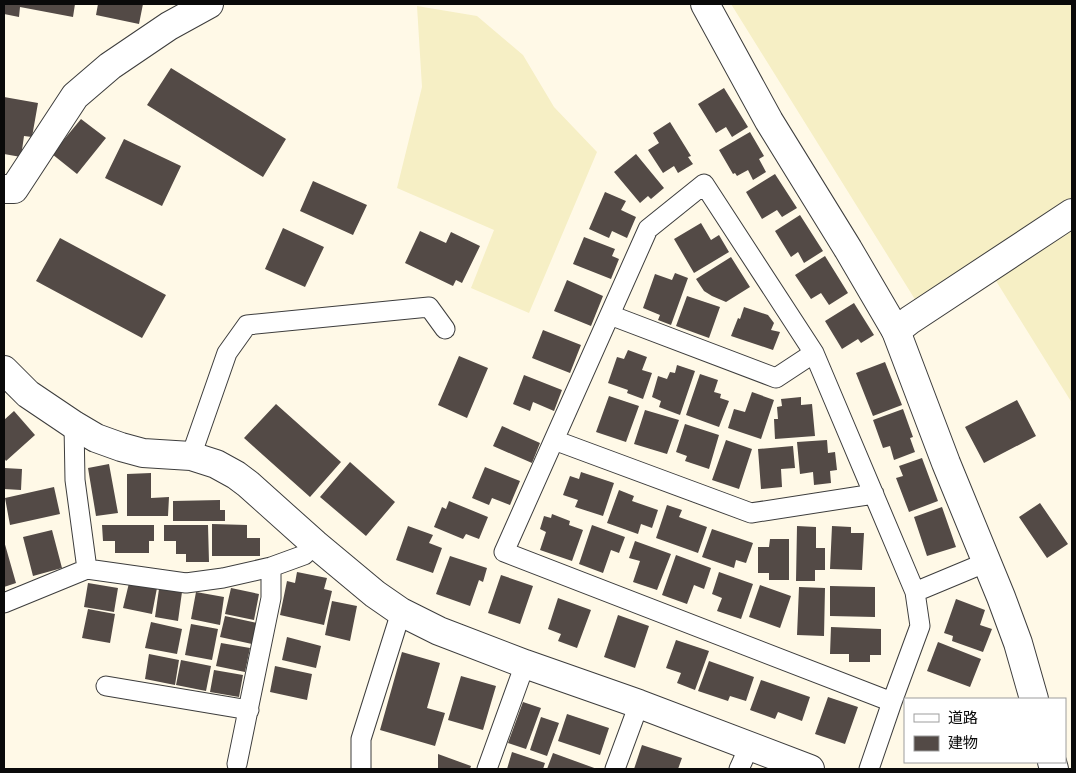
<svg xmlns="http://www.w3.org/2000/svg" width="1076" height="773" viewBox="0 0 1076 773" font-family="'PT Serif','Noto Sans JP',serif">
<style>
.farmland{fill:#f6efc5}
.building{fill:#534a46}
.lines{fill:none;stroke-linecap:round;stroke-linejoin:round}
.service-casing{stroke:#3d3d3d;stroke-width:21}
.minor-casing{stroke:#3d3d3d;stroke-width:30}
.tertiary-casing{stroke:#3d3d3d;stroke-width:30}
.service{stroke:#fff;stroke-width:19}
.minor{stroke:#fff;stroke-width:28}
.tertiary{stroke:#fff;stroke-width:28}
</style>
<rect width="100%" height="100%" fill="#fff9e7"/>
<!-- farmland -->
<path class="farmland" d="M731,4H1072V403L983,260L916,301Z
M417,6L477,16L523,55L554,107L597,152L529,313L471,288L494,230L397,188L422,87Z"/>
<!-- building -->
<path class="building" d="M4,4H75L73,17L20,7L19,17L4,14Z
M98,4H143L139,24L96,15Z
M171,68L286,139L263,177L147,105Z
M724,88L748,127L732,137L726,127L716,133L698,104Z
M4,97L38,103L32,137L24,136L21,157L4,154Z
M81,119L106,138L77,174L52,154Z
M670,122L691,156L688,157L693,164L678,173L674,166L663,173L648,150L659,143L653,133Z
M750,132L764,156L759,159L766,172L753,180L748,170L737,176L735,173L733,174L719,150Z
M124,139L181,166L162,206L105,178Z
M636,154L664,188L651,199L648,196L640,203L614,172Z
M775,174L797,208L782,217L777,210L762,219L746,192Z
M313,181L367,205L353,235L300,211Z
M605,192L626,201L621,210L636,217L627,238L612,231L609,238L589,229Z
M800,215L823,251L804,263L798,252L791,257L775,231Z
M701,223L711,240L719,235L729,252L694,273L674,239Z
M283,228L324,247L305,287L265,269Z
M420,231L446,243L451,232L480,246L462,283L456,280L453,286L405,263Z
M584,237L615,249L612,256L619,259L611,279L573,264Z
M60,238L166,295L142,338L36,281Z
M825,256L848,293L829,305L821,293L811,299L795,275Z
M731,257L750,287L726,302L712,296L704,291L696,279Z
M675,273L688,278L671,325L658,320L660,315L643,308L655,274L672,280Z
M567,280L603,296L591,326L554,311Z
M687,296L720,307L709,338L676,326Z
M854,303L874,335L861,343L858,339L842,349L825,321Z
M744,307L768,315L774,323L771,330L780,332L773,350L731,336L738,318L740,319Z
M543,330L581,345L570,373L532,358Z
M628,350L647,357L642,370L652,373L643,399L627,393L628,390L608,383L617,357L624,359Z
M459,356L488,368L467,418L438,405Z
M885,362L902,405L873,416L856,373Z
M677,365L695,371L680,415L659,407L661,401L652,397L658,376L667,379L670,372L675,373Z
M700,374L718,380L714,392L721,394L720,398L729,401L719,427L686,415Z
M524,375L562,390L554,411L533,402L530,411L513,404Z
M752,392L774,400L761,439L728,428L734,409L745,412Z
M609,396L639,406L626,442L596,432Z
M801,397V405L812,404L815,436L775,439L774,419H778L777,407L782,406L781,399Z
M1017,400L1036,436L984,463L965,427Z
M276,404L341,462L310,497L244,438Z
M903,409L913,437L910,438L915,452L894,460L890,446L883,448L873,420Z
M645,410L679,420L667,454L634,444Z
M14,411L35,435L6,461L4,458V420Z
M685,424L719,435L709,469L685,461L687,456L676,452Z
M502,426L540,443L532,463L493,446Z
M726,440L752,449L739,489L712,480Z
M827,440L828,453L835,452L837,470L830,471L831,483L814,485L813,472L800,474L797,442Z
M793,446L795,468L781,469L782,487L761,489L758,449Z
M922,458L938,501L909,512L896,478L903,476L899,466Z
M350,462L395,502L366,536L320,497Z
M109,464L118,513L96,516L88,468Z
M485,467L520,481L510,505L492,498L489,505L472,498Z
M4,468L22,469L21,490L4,489Z
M581,472L614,483L603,516L575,507L578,500L563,495L570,476L579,479Z
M151,473V498L169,497L168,516H127V474Z
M54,487L60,514L10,525L5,498Z
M619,490L634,496L632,501L658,510L652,528L641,524L638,534L607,523Z
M220,500V510H225V521H173V501Z
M449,501L488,517L479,539L466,534L463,539L434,527L442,507L446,509Z
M1040,503L1068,544L1047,558L1019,517Z
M667,505L682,510L679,517L707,527L698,553L656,538Z
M942,507L956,547L927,556L914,517Z
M552,514L570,521L569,525L583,530L572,561L540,550L546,532L540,529L544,516L551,518Z
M212,524L247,525V538H260V556H212Z
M102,525H154V541H149V553H115V541H103Z
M164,525H208L209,562H186V554H176V541H164Z
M592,525L625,537L619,553L611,550L603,573L579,564Z
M408,526L433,535L429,543L442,548L433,573L396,560Z
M797,526L816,527V548H825V570H815V581H796Z
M832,526L851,527V533H864L862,570L830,569Z
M712,529L753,543L746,563L736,560L734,568L702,557Z
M52,530L62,568L33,576L23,537Z
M770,539H789V580H769V573H758V547H769Z
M4,541L16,583L4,587Z
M635,541L671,554L657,590L633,582L640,561L629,558Z
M676,555L711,568L704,589L694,585L687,604L662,595Z
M450,556L487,568L483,582L479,580L470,606L436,594Z
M297,572L327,578L324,589L332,591L324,625L280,615L287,581L295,583Z
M719,572L753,584L741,619L717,611L722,598L712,594Z
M501,575L533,586L520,624L488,613Z
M88,583L118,588L114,612L84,607Z
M129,583L157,588L152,614L123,608Z
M760,585L791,596L780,628L749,617Z
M830,586L875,587V617L830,616Z
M799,587L825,588L824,636L797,635Z
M231,588L259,594L254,620L225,614Z
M159,589L182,592L178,621L155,617Z
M196,592L224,597L220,625L191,619Z
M558,598L591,610L577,648L558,641L561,634L548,629Z
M956,599L985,610L980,625L992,629L983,652L952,641L953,636L944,633Z
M332,601L357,606L350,641L325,635Z
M88,609L115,614L110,643L82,638Z
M618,615L649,626L635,668L604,657Z
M225,616L257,623L252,644L220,637Z
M151,622L182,629L177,654L145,648Z
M191,624L218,629L212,660L185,655Z
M831,627L881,629V655H870V662H849V654H830Z
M287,637L321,646L316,668L282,660Z
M676,640L709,651L695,690L677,683L681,673L666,668Z
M938,642L981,659L970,687L927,671Z
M221,643L250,648L245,672L216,666Z
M402,652L440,663L427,708L445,713L435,746L380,730Z
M149,654L179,660L175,685L145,679Z
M181,660L211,666L206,691L176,685Z
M709,661L754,677L746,701L730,696L728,701L698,691Z
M275,666L312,674L307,700L270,692Z
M214,670L243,675L239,697L210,692Z
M461,676L496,686L483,730L448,720Z
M761,680L810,697L802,721L778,712L775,719L750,710Z
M828,697L858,707L845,744L815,734Z
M523,702L541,708L526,749L508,743Z
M567,714L609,728L600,755L558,741Z
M541,717L559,723L547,756L530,750Z
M642,745L682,758L678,769H634Z
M512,752L545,763L543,769H507Z
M553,753L597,769H547Z
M438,754L471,766L470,769H438Z"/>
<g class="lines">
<defs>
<path id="service" d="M610,315L776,378L814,353
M74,425L75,480L87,569
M554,440L751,513L874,494
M191,456L227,353L247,325L429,307L445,329
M915,592L987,562
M4,603L87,569L186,583L223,578L271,567L304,555L315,544
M106,686L249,710
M237,764L271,598V567
M361,769V739L401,612
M487,769L525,664
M615,769L639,704
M739,769L749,747
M869,769L892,702L920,626L915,592L814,353L704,184L648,229L504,552L892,702"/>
<path id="minor" d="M4,189H14L75,96L110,66L169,26L209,4
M896,331L910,320L1072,213"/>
<path id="tertiary" d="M705,4L769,121L848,249L896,331L946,463L1001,597L1018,643L1034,699
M4,370L28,394L74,425L96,438L121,447L143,453L191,456L216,464L236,475L248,484L315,544L375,594L401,612L439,631L525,664L639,704L810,769
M1052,762L1054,769"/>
</defs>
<!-- service casing -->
<use href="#service" class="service-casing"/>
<!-- minor casing -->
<use href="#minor" class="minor-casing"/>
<!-- tertiary casing -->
<use href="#tertiary" class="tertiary-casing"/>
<!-- service -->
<use href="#service" class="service"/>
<!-- minor -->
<use href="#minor" class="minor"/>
<!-- tertiary -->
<use href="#tertiary" class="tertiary"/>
</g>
<!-- border -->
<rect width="1076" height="773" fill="none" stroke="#0a0a0a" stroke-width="10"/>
<!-- legend -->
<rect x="904" y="698" width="162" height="65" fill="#ffffff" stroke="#9d9d9d"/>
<rect x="914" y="714" width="25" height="8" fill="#ffffff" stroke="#9d9d9d"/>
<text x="948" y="723" font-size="15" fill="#0a0a0a">道路</text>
<rect x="914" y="736" width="25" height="15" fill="#534a46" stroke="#9d9d9d"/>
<text x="948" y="748" font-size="15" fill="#0a0a0a">建物</text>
</svg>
